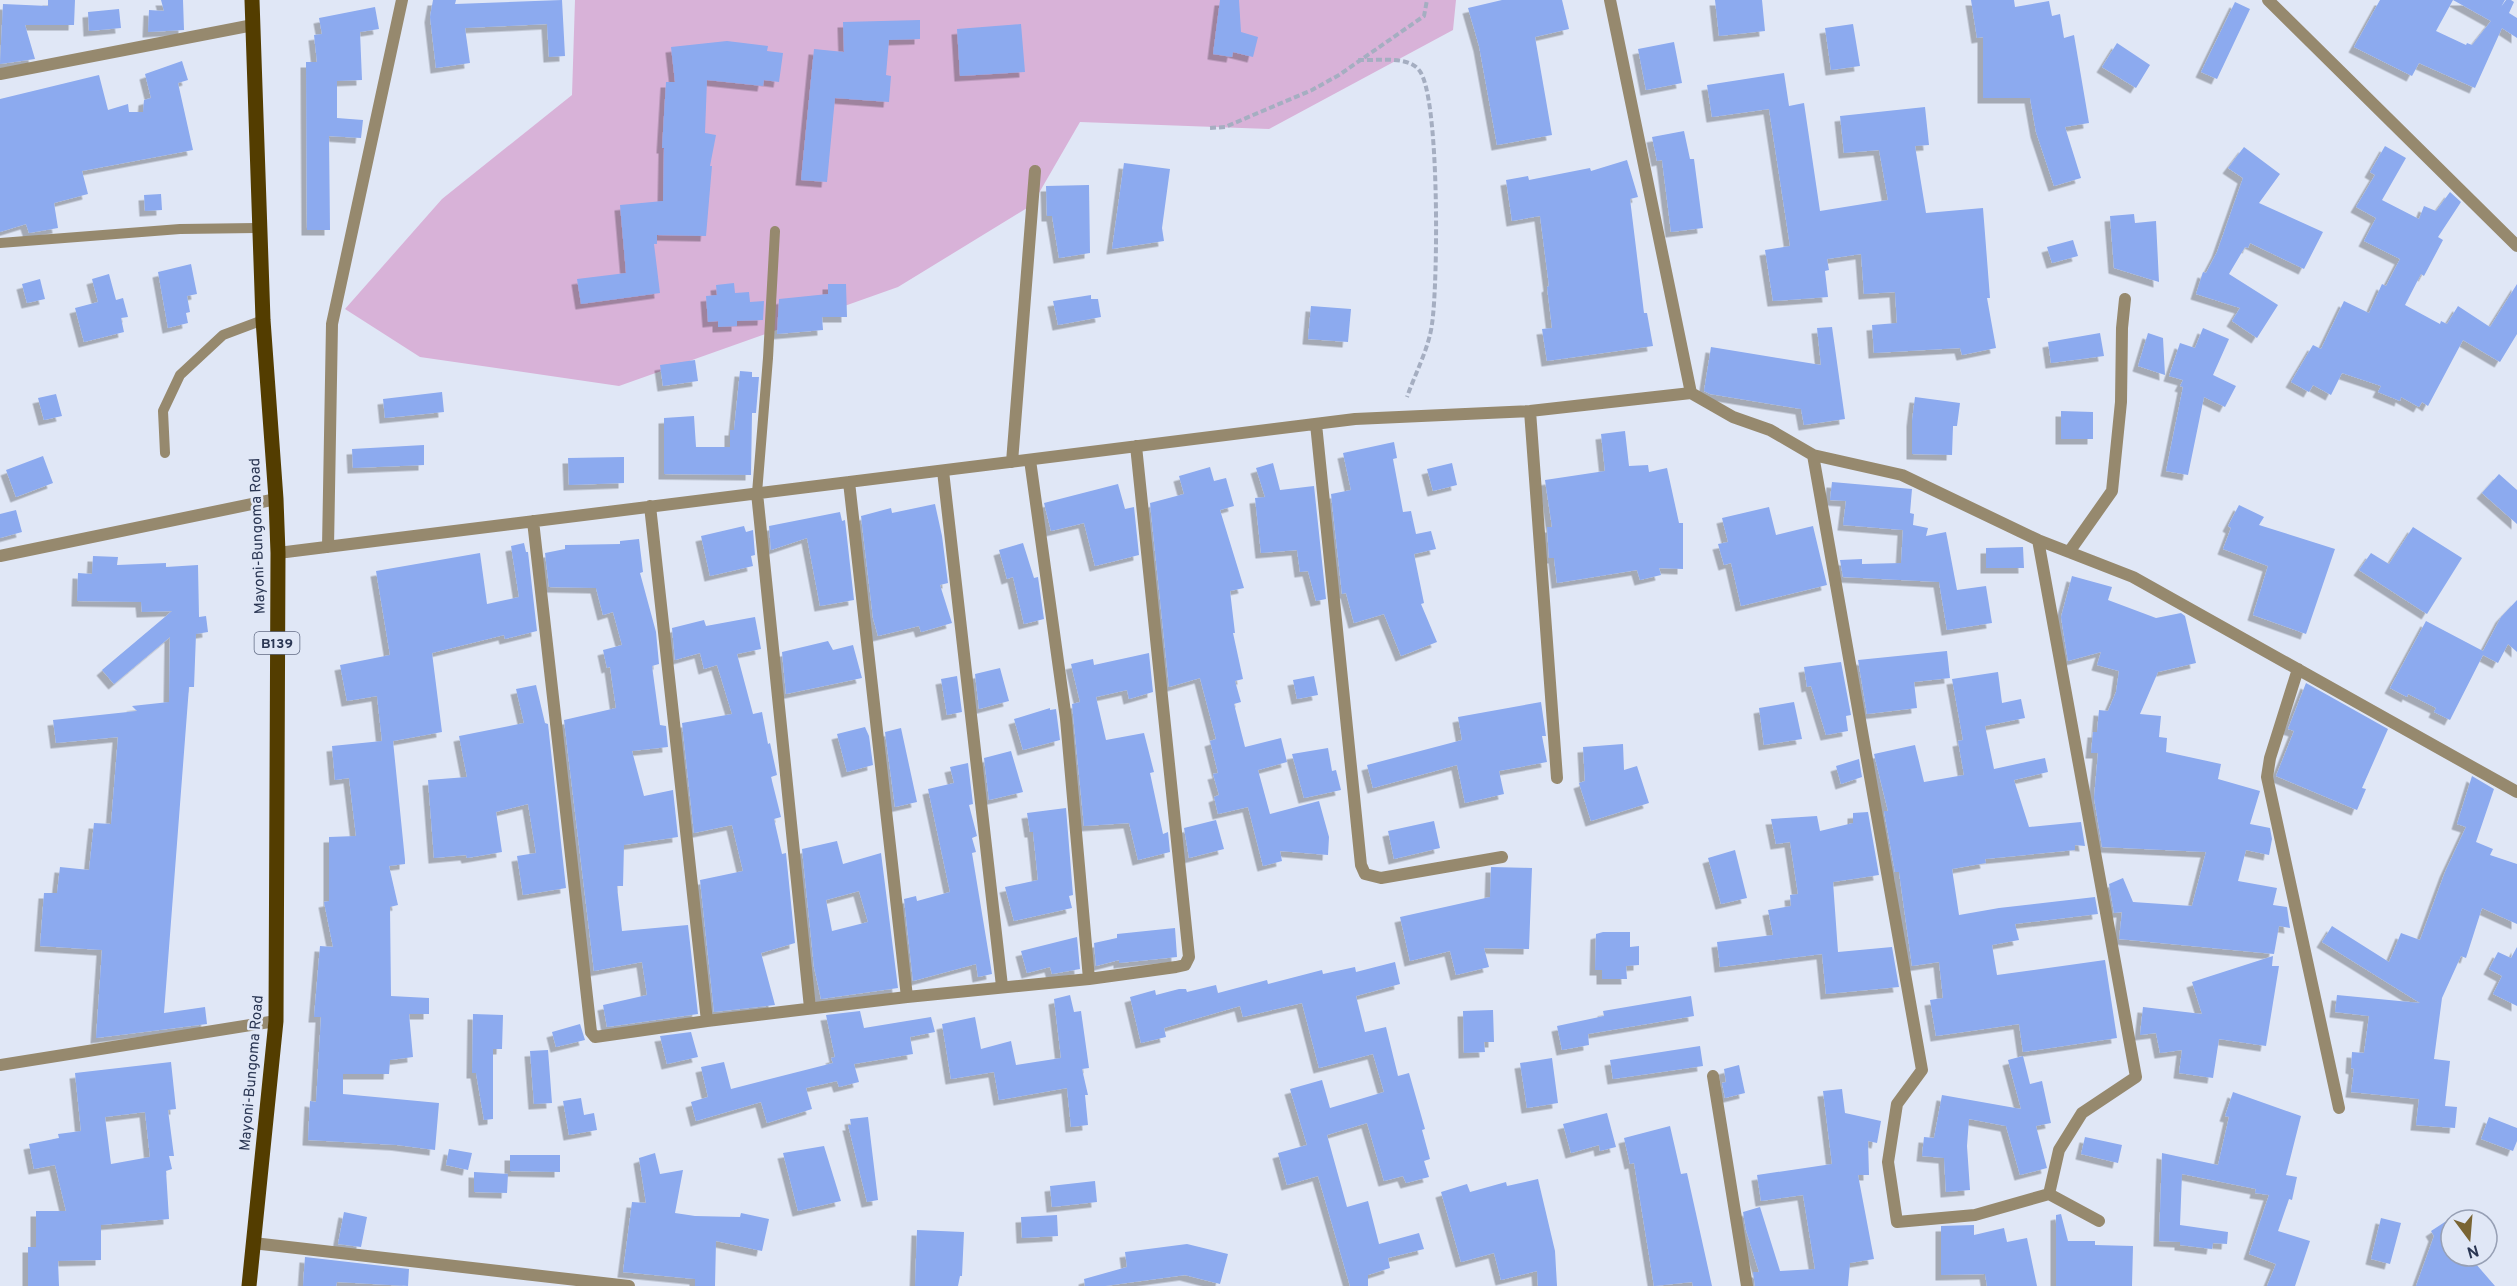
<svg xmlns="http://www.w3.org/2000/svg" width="2517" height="1286" viewBox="0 0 2517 1286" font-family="Overpass,sans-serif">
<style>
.green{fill:#d8b2d8}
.building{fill:#8caaef;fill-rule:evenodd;filter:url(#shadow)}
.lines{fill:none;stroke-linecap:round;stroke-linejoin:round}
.path{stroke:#a5aec1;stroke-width:4;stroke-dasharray:6 3;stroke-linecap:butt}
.lane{stroke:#96896e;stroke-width:10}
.street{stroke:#96896e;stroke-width:12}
.primary{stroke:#533d00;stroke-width:15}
.labels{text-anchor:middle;stroke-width:5;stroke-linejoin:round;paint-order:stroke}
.shield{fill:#e0e7f6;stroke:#616b84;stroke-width:1.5}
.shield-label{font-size:14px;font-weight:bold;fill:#2a3653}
.street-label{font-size:15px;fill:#2a3653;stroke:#e0e7f6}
</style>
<defs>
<filter id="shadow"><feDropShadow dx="-5.5" dy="5.5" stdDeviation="0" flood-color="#0004"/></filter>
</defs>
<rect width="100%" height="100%" fill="#e0e7f6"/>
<!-- green -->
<path class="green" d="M575,0H1456L1453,30L1269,129L1080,122L1032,205L898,287L619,386L420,357L345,309L442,199L572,95Z"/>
<!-- building -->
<path class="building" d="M48,0H75L74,25H25L35,59L0,64L3,4L48,6Z
M161,0H183L184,30L148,32L149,10L164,11Z
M433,0H456L455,4L562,0L565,56L549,57L547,24L465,28L470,63L436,68L430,17Z
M1220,0H1239L1241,32L1258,37L1253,57L1233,52L1232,57L1213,54Z
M1502,0H1562L1569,29L1535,37L1552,135L1497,145L1479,46L1468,8Z
M1715,0H1762L1765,31L1719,36Z
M1971,0H2014L2015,7L2049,1L2052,16L2060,14L2064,38L2074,35L2089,123L2065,127L2081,178L2054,186L2036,132L2030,98H1983V37L1977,38Z
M2380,0H2453L2436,31L2466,45L2467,43L2472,45L2491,21L2453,0H2505L2501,7L2506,0H2511L2514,2L2509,13L2517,18V38L2502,28L2475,88L2419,63L2412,76L2354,47Z
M2235,2L2250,9L2217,79L2201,72Z
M375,7L379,29L360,32L362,80L337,81V118L363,120L361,138L329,136L330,230H307L306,62H317L314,35L322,34L319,18Z
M119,9L121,28L89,31L88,12Z
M920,20V39L889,40L886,75L891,76L889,102L835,98L827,182L801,180L814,49L844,52L843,22Z
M1021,24L1025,72L960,76L957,29Z
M1853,24L1860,66L1831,70L1825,28Z
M727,41L768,46L767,51L783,53L779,82L764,80L763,86L707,80L705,133L716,135L710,166H712L706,236L657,235V244H654L660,293L581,304L577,279L626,273L620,205L663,201L664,148H662L666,82H675L671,47Z
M1674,42L1682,83L1646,90L1638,49Z
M2117,43L2150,65L2136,88L2102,67Z
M182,61L188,80L178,83L193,150L82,171L88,194L54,203L58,228L29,233L26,224L0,232V99L99,75L108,110L128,104L129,112H143L144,100L151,98L145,74Z
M1784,73L1789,106L1804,103L1820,211L1888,200L1879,150L1844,153L1840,116L1925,107L1929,145L1915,146L1926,213L1983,208L1990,298H1987L1996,348L1962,355L1960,348L1874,353L1872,325L1897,323L1895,292L1864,294L1861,254L1827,259L1829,270L1825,271L1828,297L1773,301L1765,250L1790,246L1769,109L1712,117L1707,85Z
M1684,131L1690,159H1694L1703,228L1671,232L1662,160L1657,161L1652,137Z
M2385,146L2406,158L2382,200L2419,219L2424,206L2436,211L2450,192L2461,202L2438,237L2443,240L2424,276L2421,274L2405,305L2440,324L2441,321L2447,324L2458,306L2490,327L2517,284V334L2500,362L2463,340L2428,406L2422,402L2419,407L2401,397L2400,401L2378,392L2381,386L2342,373L2331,395L2313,385L2309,392L2291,382L2313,345L2321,349L2344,301L2369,313L2382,284L2386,286L2400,259L2364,241L2376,218L2356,207L2375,175L2370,172Z
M2244,147L2280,174L2259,203L2323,232L2304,269L2250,243L2248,248L2245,247L2229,274L2278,305L2257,338L2232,321L2240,308L2196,294L2203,272L2206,273L2217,252L2243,178L2228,168Z
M1627,160L1638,197L1630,199L1644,313H1647L1653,346L1547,361L1542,329L1552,328L1547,287L1549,286L1540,216L1512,221L1506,180L1528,176L1529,180L1590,168L1591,171Z
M1124,163L1170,169L1162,228L1164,241L1112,249Z
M1089,185L1090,253L1059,258L1052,216H1047L1046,186Z
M161,194L162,210L145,211L144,195Z
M2134,214L2135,223L2156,221L2159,282L2114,268L2110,216Z
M2073,240L2078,256L2052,263L2047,247Z
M191,264L197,294L187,296L190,312L186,313L188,323L168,328L158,272Z
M109,274L116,300L123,298L128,317L121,318L124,332L84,342L75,308L98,302L92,279Z
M40,279L45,299L27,303L22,284Z
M734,283L735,293L749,292L750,302L764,301L763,320L737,321V326L718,327V321L708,322L706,296L717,295L716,285Z
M828,284H846L847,317H822L823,330L777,334L779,299L828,294Z
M1091,295V299H1098L1101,317L1058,325L1053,301Z
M1311,306L1351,309L1348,342L1308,339Z
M1832,327L1845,419L1804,425L1801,409L1710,394L1704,391L1711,347L1821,365L1817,328Z
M2203,328L2229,339L2213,375L2236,386L2225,407L2204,397L2188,475L2166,471L2183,387L2180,386L2183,380L2169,376L2180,343L2195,348Z
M2100,333L2104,356L2051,363L2048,342Z
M2148,333L2163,338L2165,375L2138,366Z
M695,360L698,381L663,386L660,365Z
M740,371L752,372V377H759L756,413H752L751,475L664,474V418L694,416L696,447H730V430H734Z
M442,392L444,412L385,418L383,399Z
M56,394L62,416L44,420L38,398Z
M1915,397L1960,403L1957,426H1953L1952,455L1912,454V421Z
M2061,411L2093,412V439H2061Z
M1625,431L1629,466L1648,465L1649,472L1667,468L1679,523H1683V569L1659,568L1661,575L1640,580L1637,570L1557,583L1554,558H1549L1547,527H1552L1545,480L1605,471L1601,434Z
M1394,442L1397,458L1393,459L1403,512L1411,511L1416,534L1431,531L1436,549L1414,554L1424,603L1421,604L1437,642L1401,656L1384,614L1354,623L1346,593L1342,594L1331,494L1351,490L1343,453Z
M424,445V465L353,468L352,449Z
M43,456L53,483L16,497L6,470Z
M624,457V483L569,485L568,458Z
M1273,463L1280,490L1314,486L1326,599L1316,601L1308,571L1300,572L1297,550L1261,553L1255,498L1265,497L1256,468Z
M1452,463L1457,485L1433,491L1427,469Z
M1210,467L1214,481L1226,478L1234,506L1220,510L1244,588L1230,591L1235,633H1233L1243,679L1235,681L1241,702L1234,704L1245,747L1281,738L1287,762L1258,770L1270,814L1319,801L1329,837L1328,855L1280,851L1282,861L1263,866L1248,807L1218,814L1214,797L1219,795L1213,774L1218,773L1210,741L1216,739L1200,678L1169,687L1150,503L1184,494L1179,476Z
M2499,474L2517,490V524L2482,493Z
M1832,482L1912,489L1910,513L1914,514L1913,525L1928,528L1926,536L1946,532L1957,590L1986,586L1992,623L1947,630L1939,582L1843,577L1840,560L1862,559V564L1901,563L1903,530L1843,525L1846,501L1830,500Z
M1118,484L1125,509L1134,507L1139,555L1095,566L1084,523L1051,531L1044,503Z
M935,504L942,536L948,583L940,585L952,623L921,632L919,626L878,636L873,618L861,516L891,508L892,513Z
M2239,505L2264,517L2259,525L2335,549L2306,634L2253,615L2268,566L2223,549L2231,528L2228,526Z
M1769,507L1776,535L1813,526L1827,585L1741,606L1731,563L1724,565L1718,544L1728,542L1722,518Z
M16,510L22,532L0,538V514Z
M840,512L842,521L845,520L854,600L820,606L807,538L771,550L769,526Z
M744,526L746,532L753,530L755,555L751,556L753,566L710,576L701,536Z
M2413,527L2462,558L2427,614L2359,570L2371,553L2389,564Z
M639,539L643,572L640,573L656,632L659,664L652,666L660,725L666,726L668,747L632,751L644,796L673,790L678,837L624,845L623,886H617L622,931L688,925L698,1014L607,1027L603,1005L647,995L642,962L594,971L564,720L616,708L610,667L607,668L603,650L622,645L613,612L603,615L596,588L549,587L545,553L565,549V545L620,544V541Z
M524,543L526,552H528L537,631L505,639L504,635L432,653L442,732L393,741L405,860V864L389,866L398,905L390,907L391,996L429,998V1014H409L413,1057L390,1060L389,1074H343V1094L439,1103L435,1150L397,1145L308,1140L310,1101L316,1102L321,1017H314L320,946L333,947L324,902L329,901V837L356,836L349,778L335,780L332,746L382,741L377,696L347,701L340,665L390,655L376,571L480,553L487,604L519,597L511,546Z
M1023,543L1034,578L1038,577L1044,619L1024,624L1013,577L1007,579L999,550Z
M2023,547L2024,568H1986V548Z
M93,556L118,557L117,565L166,563V567L198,565L199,617L206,616L208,632L196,634L194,687H189L164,1013L205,1007L207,1024L96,1038L102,950L40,946L44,893H57L60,867L89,870L94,823L111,824L118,737L56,743L53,720L137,711L132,706L169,702L170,637L114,684L102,670L172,611L142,612L141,602L77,601L78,573L92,574Z
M2072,576L2112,587L2108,600L2156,618L2181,613L2185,616L2196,663L2158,672L2140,714L2161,716L2159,737L2167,738L2166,752L2221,764L2218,779L2260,791L2250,824L2270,828L2272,839L2269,855L2246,850L2238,881L2277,888L2273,905L2287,907L2290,928L2279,926L2274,954L2119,939L2122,912L2114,913L2109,884L2123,878L2133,902L2192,906L2206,852L2102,847L2094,798L2098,753H2091L2093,732H2097L2099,710L2108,711L2116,692L2119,671L2097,665L2101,652L2068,661L2061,617Z
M2517,600V652L2508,644L2498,663L2483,655L2450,720L2434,712L2436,708L2408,694L2407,697L2390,688L2426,621L2483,651L2501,617Z
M755,617L761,649L737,654L753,714L762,712L768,744L770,743L777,775L771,777L781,817L774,819L782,854L786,853L795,943L761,953L775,1005L714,1012L700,880L743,871L732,825L694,833L682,723L732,714L717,665L704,669L700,653L675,660L672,628L704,620L706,626Z
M828,641L833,650L853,645L862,678L786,694L782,652Z
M1947,651L1950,678L1914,682L1917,708L1867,714L1858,660Z
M1149,653L1153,692L1129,699L1127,690L1096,697L1106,740L1144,733L1154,772L1150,773L1163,834L1168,832L1170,852L1138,860L1129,823L1084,826L1072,704L1080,702L1071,664L1093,659L1094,665Z
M1841,662L1851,715L1846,716L1848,731L1826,735L1811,686L1807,687L1804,667Z
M1000,668L1009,701L979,709L975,674Z
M1998,672L2002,703L2021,699L2025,718L1985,726L1994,769L2045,758L2048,772L2014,780L2029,827L2081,822L2085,846L2075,845V850L1985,859L1986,863L1952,869L1959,915L1999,908L2095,897L2098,914L2015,924L2019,940L1992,945L1997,975L2105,960L2117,1038L2023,1052L2019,1024L1936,1036L1930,1000L1943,998L1939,962L1912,966L1899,872H1895L1884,811H1888L1874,754L1915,745L1924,782L1964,775L1958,741L1963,740L1952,679Z
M957,676L962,712L947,715L941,679Z
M1314,676L1318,695L1297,699L1293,680Z
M2306,683L2388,729L2362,788L2366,789L2357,810L2276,776L2294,731L2288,729Z
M536,685L545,723L548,724L566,888L523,895L517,856L536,853L528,804L496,812L502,852L467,858L466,855L434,858L428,780L467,777L459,736L524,723L516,689Z
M1541,702L1546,736H1542L1547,762L1499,771L1504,794L1465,803L1457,765L1373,788L1367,765L1462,740L1458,717Z
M1794,702L1802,739L1764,745L1759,708Z
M1050,708V710L1056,709L1060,740L1023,750L1014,719Z
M865,727L869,736L873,765L847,772L837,734Z
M901,728L917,802L895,807L885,732Z
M1623,744L1624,770L1637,766L1649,803L1591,821L1579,783L1585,781L1583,747Z
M1328,748L1332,771L1336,770L1341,790L1304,798L1292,754Z
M1011,751L1023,792L989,800L984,758Z
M1859,759L1862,777L1841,784L1836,766Z
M968,763L973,804L969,805L977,836L972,838L976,852L972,853L992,974L978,977L976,964L913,981L904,899L916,896L917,901L950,892L928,789L954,783L950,767Z
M2472,776L2494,789L2476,842L2493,849L2490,855L2517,864V924L2482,908L2466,958L2461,956L2442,998L2434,1059L2450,1061L2445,1106L2457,1107L2455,1128L2416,1125L2419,1099L2351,1092L2354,1069L2351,1068L2352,1052L2364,1053L2369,1016L2335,1012L2337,995L2420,1003L2322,942L2332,926L2389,962L2401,933L2420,940L2445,872L2466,827L2457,824Z
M1066,808L1073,895L1069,896L1072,908L1014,921L1005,887L1038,880L1033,832H1030L1027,813Z
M1868,812L1879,875L1833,882L1838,952L1892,947L1899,987L1826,994L1822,954L1720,967L1717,942L1773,935L1768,910L1791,906L1790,895L1798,894L1790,842L1776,844L1771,819L1817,816L1820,831L1853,823V813Z
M1216,820L1224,849L1189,858L1184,828Z
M1434,821L1440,848L1394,859L1388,831Z
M837,841L843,864L881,853L898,988L821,999L814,967L802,849ZM859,891L868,922L832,931L826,900Z
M1735,850L1747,898L1721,904L1708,858Z
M1491,867L1532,868L1529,949L1484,948L1489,967L1456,975L1450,951L1410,961L1400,917L1490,897Z
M1175,928L1177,957L1119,963V960L1096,966L1094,943L1117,938V934Z
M1603,932H1630V947L1639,946V965L1626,966L1627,979H1602V970H1595L1596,934Z
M1077,937L1080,969L1052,974L1050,967L1027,973L1021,951Z
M2517,947V1006L2493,994L2502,976L2489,969L2498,952L2511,958Z
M2273,956L2272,966H2279L2266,1046L2219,1039L2213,1078L2179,1073L2182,1050L2160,1053L2156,1033L2140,1035L2143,1007L2202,1014L2192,982Z
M1395,962L1400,984L1356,996L1365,1032L1386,1027L1398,1076L1409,1073L1425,1129L1422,1130L1430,1159L1424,1161L1429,1177L1406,1183L1403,1176L1384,1181L1367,1123L1327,1135L1347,1207L1368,1201L1379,1244L1419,1233L1424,1249L1388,1258L1390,1268L1368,1275V1286H1350L1318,1176L1287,1185L1278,1153L1307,1145L1290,1089L1322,1080L1330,1108L1384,1092L1373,1054L1319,1068L1302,1003L1243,1017L1240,1006L1164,1028L1166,1037L1141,1043L1130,997L1155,990L1156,995L1179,989H1186L1187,992L1216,985L1218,993L1267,980L1268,984L1322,970L1323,974L1355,967L1356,972Z
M1070,995L1074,1012L1081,1011L1089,1068L1082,1069L1088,1095H1085L1088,1125L1071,1127L1067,1088L999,1100L994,1072L951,1079L942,1024L975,1017L981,1049L1011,1041L1016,1065L1061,1058L1054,999Z
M1691,996L1694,1016L1588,1034L1589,1045L1562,1050L1557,1026L1604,1016L1603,1011Z
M1493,1010L1494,1042H1484L1485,1052L1464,1053L1463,1011Z
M860,1011L864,1028L931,1017L935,1032L910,1037L913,1054L854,1064L859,1082L839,1087L837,1081L806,1088L812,1109L767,1123L761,1102L696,1121L691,1102L708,1097L701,1067L724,1062L731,1089L833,1063L831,1058L835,1057L826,1015Z
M473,1014L503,1015L502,1049H493V1119L484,1120L476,1073H472Z
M580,1024L585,1040L556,1047L552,1032Z
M691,1032L698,1057L667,1064L660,1036Z
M1700,1046L1703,1066L1613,1079L1610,1060Z
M548,1050L552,1103L534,1104L530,1051Z
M2023,1056L2030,1084L2042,1081L2051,1123L2036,1126L2047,1168L2020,1175L2006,1126L1969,1119L1967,1146L1970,1190L1946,1192L1944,1158L1922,1156L1924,1137L1934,1138L1942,1095L2021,1109L2008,1060Z
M1552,1058L1558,1103L1527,1108L1520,1063Z
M171,1062L176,1109L168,1110L174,1156H169L172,1169L166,1171L169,1219L101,1225V1260L58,1261L59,1286H28V1247H36V1211H66L55,1165L34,1169L29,1144L59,1138L58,1134L81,1131L75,1073ZM145,1112L150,1157L111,1164L105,1117Z
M1739,1065L1745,1093L1725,1098L1722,1083L1726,1082L1724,1069Z
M1842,1089L1845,1113L1881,1121L1877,1143L1868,1141L1869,1175H1858L1874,1259L1850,1263L1848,1286H1755L1753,1272H1759L1746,1230L1743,1212L1760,1207L1780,1271L1815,1269L1803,1195L1761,1201L1757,1175L1832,1164L1823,1091Z
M2233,1092L2301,1116L2286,1175L2297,1177L2292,1200L2289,1199L2278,1231L2310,1241L2295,1286H2267L2276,1264L2249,1254L2269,1195L2255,1193L2256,1189L2182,1174L2180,1225L2228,1232L2227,1244L2213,1243L2212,1249L2180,1245V1242L2159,1241L2162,1153L2218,1165L2229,1117L2225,1116Z
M581,1098L584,1115L594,1113L597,1130L569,1135L563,1101Z
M1607,1113L1616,1147L1600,1151L1599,1145L1571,1153L1563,1124Z
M868,1117L878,1200L867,1202L848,1125H851L850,1119Z
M2489,1117L2517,1128V1141L2513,1151L2481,1139Z
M1670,1126L1681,1174L1687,1173L1712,1286H1693L1692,1282L1654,1286L1634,1163L1630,1164L1624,1138Z
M2085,1137L2122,1145L2118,1163L2081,1154Z
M824,1146L841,1201L798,1211L783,1153Z
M449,1149L472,1153L468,1170L446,1165Z
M655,1153L660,1174L683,1170L675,1213L695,1216L740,1217L741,1213L769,1219L762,1251L716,1241L715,1286H695V1279L623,1272L632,1202L646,1203L639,1158Z
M510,1155H560V1172L510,1171Z
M474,1172L508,1174L507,1193L474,1192Z
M1538,1179L1555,1251L1557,1286H1538L1537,1271L1501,1280L1494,1253L1461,1262L1441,1192L1467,1184L1470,1192L1506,1182L1507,1186Z
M1095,1181L1097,1202L1052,1207L1050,1186Z
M344,1212L367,1217L361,1247L338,1244Z
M2061,1214L2068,1241H2095V1245L2133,1246L2132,1286H2056V1215Z
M1057,1215L1058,1236L1022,1238L1021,1217Z
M2381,1218L2401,1223L2390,1264L2371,1259Z
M2451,1218V1256H2469L2495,1286H2416L2434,1236L2431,1231Z
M1974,1225V1235L2004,1228L2007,1242L2027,1238L2037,1286H1987L1985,1274L1941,1275V1226Z
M917,1230L964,1232L962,1276H960L958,1286H915Z
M1187,1244L1228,1254L1220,1284L1185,1275L1105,1286H1085L1084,1279L1127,1267L1125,1252Z
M305,1257L409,1269L408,1286L337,1282L336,1286H303Z"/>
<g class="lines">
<!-- path -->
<path class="path" d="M1358,60C1376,61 1407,55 1419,70C1440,95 1438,285 1432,324C1429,348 1415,374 1407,397
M1210,128L1225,127L1312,90L1339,75L1424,16L1427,0"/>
<!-- lane -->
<path class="lane" d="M0,243L180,229L260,228
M165,453L163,411L180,375L223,335L263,320
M757,493L768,358L775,231"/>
<!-- street -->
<path class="street" d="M1610,0L1691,393
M2268,0L2517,246
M0,74L253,25
M1530,411L1557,778
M1316,424L1361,865L1365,874L1381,878L1502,857
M1813,455L1922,1070L1897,1104L1888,1162L1897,1222L1975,1215L2049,1194L2099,1221
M1030,460L1066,719L1089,979
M1012,462L1035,171
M943,471L1002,986
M849,482L907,997
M757,493L810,1008
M650,506L707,1021
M533,521L591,1032L595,1037L707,1021L907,997L1089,979L1176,967L1185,965L1189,957L1136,446
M2038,540L2136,1077L2082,1113L2059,1150L2049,1194
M328,547L332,324L402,0
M2069,552L2112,491L2121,402L2122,328L2125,299
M278,553L1355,419L1530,411L1691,393L1733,417L1770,430L1813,455L1902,475L2038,540L2133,577L2517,792
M0,556L276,499
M2298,669L2270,758L2267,777L2339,1108
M0,1065L276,1021
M1713,1076L1747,1286
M253,1243L629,1286"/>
<!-- primary -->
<path class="primary" d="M249,1286L276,1021L278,553L276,499L263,320L252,0"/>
</g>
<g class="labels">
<!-- shield labels -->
<rect class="shield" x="254.5" y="632" width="45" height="22" rx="4.5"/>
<g class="shield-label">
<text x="277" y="648">B139</text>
</g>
<!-- street labels -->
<g class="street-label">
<text transform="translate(257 536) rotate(-92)" y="5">Mayoni-Bungoma Road</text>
<text transform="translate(251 1073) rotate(-85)" y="5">Mayoni-Bungoma Road</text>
</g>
</g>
<!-- north arrow -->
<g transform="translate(2469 1238) rotate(164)"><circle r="28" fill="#e0e7f6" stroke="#97a0b5" stroke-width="1.5"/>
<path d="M0-4.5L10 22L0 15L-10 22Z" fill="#796433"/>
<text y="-9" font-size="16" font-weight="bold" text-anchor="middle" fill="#2a3653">N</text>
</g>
</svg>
